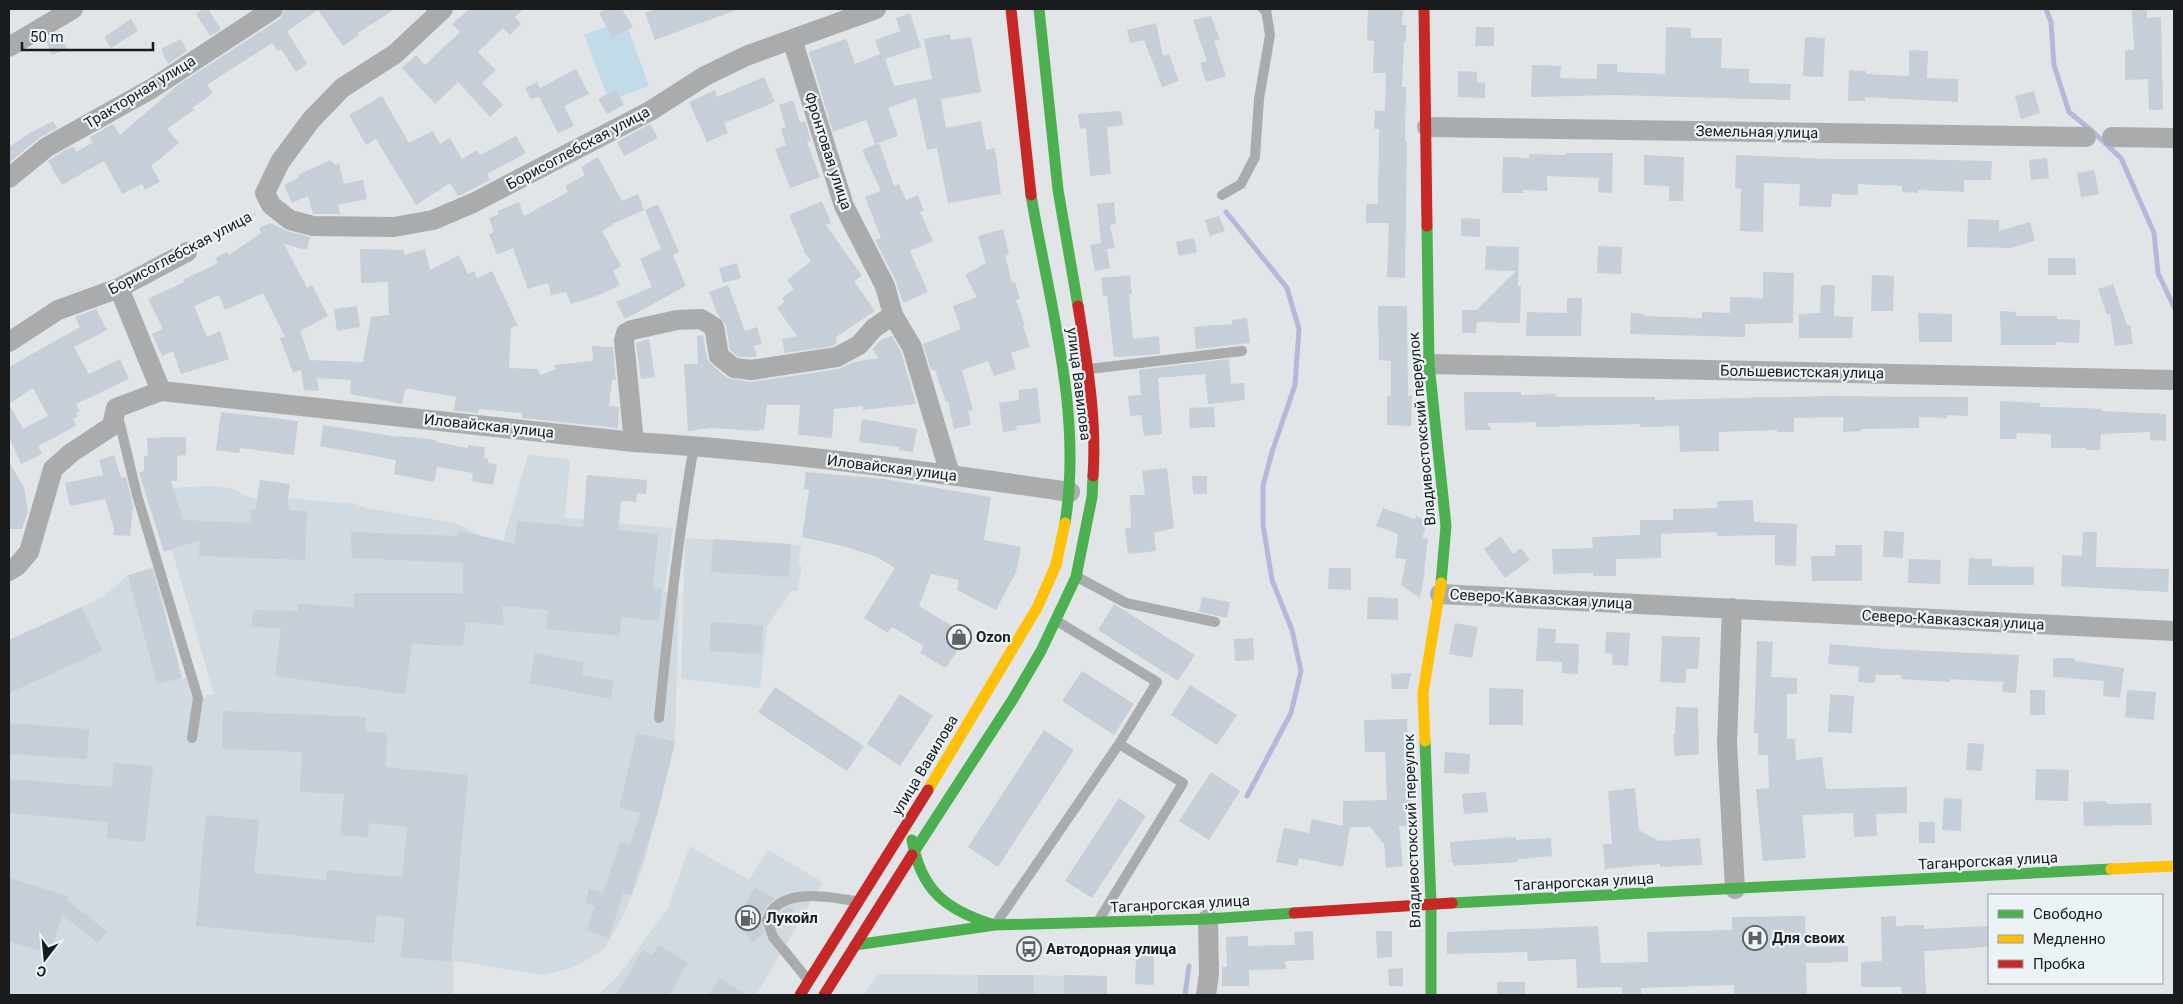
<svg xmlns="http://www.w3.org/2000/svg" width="2183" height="1004" viewBox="0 0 2183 1004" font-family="Roboto,sans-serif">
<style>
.built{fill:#d0dae0}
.green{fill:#c2dbe9}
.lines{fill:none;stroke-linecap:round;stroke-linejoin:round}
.stream{stroke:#b4b8da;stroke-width:5}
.building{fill:#c6ced7}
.path{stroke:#a1a4a5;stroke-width:3;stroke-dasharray:2.5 2.5;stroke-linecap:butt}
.lane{stroke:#aaabac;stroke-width:10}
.street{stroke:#aaabac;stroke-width:20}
.fast{stroke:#4caf50;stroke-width:11}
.slow{stroke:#ffc107;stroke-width:11}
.jam{stroke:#c62828;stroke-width:11}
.labels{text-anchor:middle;stroke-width:4.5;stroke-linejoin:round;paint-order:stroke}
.street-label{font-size:15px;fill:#191c1e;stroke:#ebf3f7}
.poi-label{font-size:15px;font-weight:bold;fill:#191c1e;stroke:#ebf3f7;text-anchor:start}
</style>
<rect width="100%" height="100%" fill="#e1e5e7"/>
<!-- built -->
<path class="built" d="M528,455L570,459L565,518L673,528L664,591L679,593L675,744L643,867L625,912L605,948L577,966L544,975L454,961L453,995H9V640L103,597L128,575L154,568L182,678H187L190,697L205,698V695L214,694L154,489L211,486L234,489L246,496L263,501L286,498L355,504L367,508L456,523L481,536L503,541Z
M685,538L801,545L798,565L802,567L797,591L792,590L767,626L760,688L681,679Z
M690,846L749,880L768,850L823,882L756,995H598L618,976L667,910Z
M878,974L1107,976V995H864Z"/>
<!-- green -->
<path class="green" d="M625,20L649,86L609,101L584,35Z"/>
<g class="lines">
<!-- stream -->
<path class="stream" d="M2046,9L2051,22L2054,65L2069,112L2092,131L2121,158L2154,233L2158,273L2174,307
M1226,212L1287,288L1299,329L1295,385L1272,452L1263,486V525L1272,580L1292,630L1301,671L1291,713L1247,796
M1185,995L1189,966"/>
</g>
<!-- building -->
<path class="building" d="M203,9H208L221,29L210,36L196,14Z
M285,9H395L358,33L359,35L343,46L318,10L287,31L307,64L296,72L281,49L278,51L272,43L207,85L213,93L192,108L194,110L167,129L179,143L151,166L160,182L145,190L142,184L122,194L104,161L62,185L48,161L54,157L69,148L74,147L76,152L92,143L90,137L113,124L120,135L178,85L280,19Z
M469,9H524L515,17L521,24L510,35L503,28L478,52L496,70L482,83L503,105L490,117L458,82L435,104L402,68L416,55L425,65L460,32L452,24Z
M606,9H622L633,27L613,38L599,13Z
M657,9H736V10L655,40L645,13Z
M1368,9H1403L1402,25H1406V42L1404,41L1402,87H1406L1405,141H1407L1405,278L1387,277L1389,223H1366V204H1378L1379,129H1374L1375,110L1385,111L1386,73H1373L1374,41L1367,40Z
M2132,9H2147V18L2161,17L2163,110H2149L2148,79L2125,80V50H2134Z
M910,13L921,47L885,59L894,86L932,79L924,39L950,34L951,40L971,37L981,92L941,99L946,128L981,121L986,150L995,148L1001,194L948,203L937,148L927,150L916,98L888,108L898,136L875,144L866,120L833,132L809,52L846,39L855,64L880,54L875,40L900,31L896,18Z
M1211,16L1220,40L1214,41L1226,76L1206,82L1200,63L1207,61L1193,20Z
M131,19L138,31L111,48L104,37Z
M1156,23L1163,56L1169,54L1179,81L1162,87L1144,40L1130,43L1127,30Z
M1476,27H1494V46H1475Z
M1666,27L1691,28V38H1722L1721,68L1749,69V83L1791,84L1790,100L1616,95L1531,97L1532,65L1561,66L1560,78L1597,79V64H1617V72L1665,74Z
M59,31L67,49L52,55L45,39Z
M1805,37L1825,38L1823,77L1803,76Z
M181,39L187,51L168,64L161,49Z
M1909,50L1928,51L1927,78L1958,79V102L1865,97V101H1848L1849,70L1866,71V74L1909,76Z
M576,69L589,94L564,106L574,126L558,133L539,97L531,99L525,88L537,82L540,88Z
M1458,71L1477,72V82L1485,83V98L1458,97Z
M764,77L775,102L724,123L728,133L707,142L689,102L715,90L717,97Z
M616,89L624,105L607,114L598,99Z
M2034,91L2040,113L2021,119L2015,96Z
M382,96L409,143L433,131L440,144L450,138L462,159L477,150L480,155L516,136L526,153L487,174L490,180L463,194L458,196L450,183L416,205L376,139L366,145L349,115Z
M793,100L800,123L805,121L811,140L807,142L820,177L790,188L775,149L786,145L781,129L786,127L779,105Z
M1121,111L1123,125L1107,127L1111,174L1090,176L1086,128L1080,129L1078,114Z
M53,121L57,128L39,138L9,163V147L28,134Z
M650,124L658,138L624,156L617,142Z
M879,143L894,186L899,184L906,200L918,195L924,211L920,212L933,241L910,251L928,292L903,303L896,281L875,240L881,238L865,197L881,191L862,150Z
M1566,153H1613L1612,193L1598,192L1599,178L1547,176V191L1522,190L1524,193H1502L1503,157L1529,158V154L1566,155Z
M1644,155L1684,157L1683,201H1669V186L1644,185Z
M1736,155L1833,159H1903L1992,161L1991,180H1964V192L1918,190V193L1902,192V186L1858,184V195L1832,194L1831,207L1799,206L1800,184L1764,183L1763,232L1740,231L1741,189L1735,188Z
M598,157L622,201L638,194L644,210L612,224L613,225L602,231L621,266L613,271L620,285L599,295L571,304L566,292L551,295L548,283L528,289L513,248L497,255L489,234L494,232L489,218L499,214L497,211L519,202L524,216L568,192L565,186L585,175L581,167Z
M2047,158L2049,178L2031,180L2029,160Z
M330,160L335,165L339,164L344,184L363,180L367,199L338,205L340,214H313L308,196L292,203L284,185L298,178V175Z
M2094,170L2099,194L2081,197L2077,173Z
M822,201L831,223L826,225L862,276L854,281L875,311L836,337L837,343L833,346L785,353L782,339L797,336L777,308L785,302L782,298L794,289L787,280L811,261L803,251L804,250L789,215Z
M1114,202L1116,224L1110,225L1115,248L1107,249L1110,268L1095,271L1090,245L1101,243L1097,204Z
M658,204L679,252L673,255L686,286L625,319L616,302L652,287L640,259L661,249L645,210Z
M1219,216L1225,231L1210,236L1205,220Z
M1461,218L1480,219V237L1461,236Z
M1968,219L1999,220V231L2030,222L2035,241L2011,248L1967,247Z
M270,223L287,231L310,237L307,250L284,244L307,288L312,285L328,316L300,331L310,360L363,362L371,317L389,315L388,282L361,283L360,249L404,250V255L425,249L430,270L459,255L468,274L474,271L477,278L492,271L518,326L511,327L509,368L537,369L541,375L556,369L554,365L593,361L592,346L613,347L616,380H612L609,406L619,407L618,428L522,418V413L479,409L478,413L454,411L456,397L410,389H405L402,404L350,394L351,380L317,378L319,391L304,390L301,370L293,373L280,338L285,337L263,293L225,310L219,295L194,306L207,337L220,331L229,359L181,374L173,351L162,356L152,334L163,329L148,299L184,282L183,280L218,263L215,258L227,252L229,255L261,233L259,228Z
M1003,229L1009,254L1005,255L1012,283L1015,282L1020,299L1016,300L1025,326H1023L1030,347L1011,353L1016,369L994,376L988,361L962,370L973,410L968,411L971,425L954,429L948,401L946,402L935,370H931L923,344L961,329L953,306L977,297L965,275L986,263L978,236Z
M1194,238L1197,252L1179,256L1176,242Z
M1486,246L1519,247L1518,286H1521L1520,323L1477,322L1476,333H1462V310H1477L1516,271L1485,270Z
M1598,246L1622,247L1621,274L1597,273Z
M2048,258H2075L2076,275H2048Z
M737,263L741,278L723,283L719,268Z
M1763,272L1794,273L1793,323L1745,324V337L1630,334L1631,313L1644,314V316L1702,318V312L1730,313V297L1763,298Z
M1130,275L1132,294H1129L1133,339L1159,336L1160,354L1114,357L1107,296H1103L1101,278Z
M1872,275L1894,276L1893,311H1871Z
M2113,284L2127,325H2130L2133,344L2115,346L2110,313L2107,315L2098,289Z
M728,285L745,331L757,327L762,344L754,346L757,357H739L730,350L726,325L718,315L709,292Z
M1821,285H1835L1834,316L1853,317L1852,338H1799V314L1820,313Z
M1567,298H1582L1581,336H1526L1527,312L1567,313Z
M357,306L360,327L337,331L334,309Z
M1378,306H1407L1408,396H1412L1411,426L1387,425V396H1391V361L1379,360Z
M96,309L107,330L74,347L89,374L120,359L129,379L76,404L80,411L76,413L78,416L73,419L76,426L38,446L42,454L21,464L9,437V404L23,429L48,416L33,388L9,404V367L80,327L75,317Z
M2000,311L2016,312V316H2057V319L2080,320L2079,343L2056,342V345H2001Z
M1918,313L1952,314V342H1919Z
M1247,318L1250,343L1196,349L1194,327L1232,324V320Z
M703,335L707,358L712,365L727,378L750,382L839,369L854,362L879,358L872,349L882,339L892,336L901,352L916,404L863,410V406L834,409L832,438L798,435L800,405H767L764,430L759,429V431L710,428L688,431L684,364H698L697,336Z
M649,339L655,377L641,379L636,343Z
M1229,359L1231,384L1244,383L1245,400L1208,404L1205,374L1158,378L1162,434L1144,436L1141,415L1130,416L1128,396L1141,395L1139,370Z
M1037,388L1041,423L1016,426L1017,430L1003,432L999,403L1019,400L1018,390Z
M1464,392H1521V395L1555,394L1556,397H1655V400L1828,396L1968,397V416L1947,415V418L1919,417V428L1861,429V431L1843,432V417L1794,418V432H1777V430L1719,432V451L1680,452L1679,426L1640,427V424L1536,427V422L1487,423L1492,430H1465Z
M2000,401L2040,403V407L2085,408L2102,409L2101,411L2166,414V441L2150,440V432L2101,434L2100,450H2086V448H2051V434L2017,433L2016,439H2000Z
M1214,407L1215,427L1190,428L1189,408Z
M221,412L298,421L294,455L240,448L239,453L216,450Z
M862,419L917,429L913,452L899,450V447L859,442Z
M323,425L399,437V436L436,440V442L468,448V445L485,447L484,458L488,459V463L497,465L493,485L472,481L473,473L437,467L434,482L394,474L396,460L320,446Z
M186,437V455L177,456V481H171L183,520L251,523V509H256L260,480L290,484L287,506H290L289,510L307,511L305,560L199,556L200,540L164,552L139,473L144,471V456H148L147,438Z
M114,455L121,478L126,477L133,506L130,536L113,535L114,528L105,499L70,506L65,483L103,475L99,460Z
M9,462L24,487L28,511L22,529H9Z
M1167,468L1174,528L1154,533L1156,551L1128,554L1125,528H1131L1130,495H1145L1142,471Z
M806,472L884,479L991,497L984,540L1021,547L1016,572L996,610L957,590L959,580L931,574L919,606L967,635L946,668L920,653L924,646L892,627L888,633L864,618L895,568L877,557L843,546L802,537L809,490L804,489Z
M587,475L647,480L646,494L637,493L636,502L621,501L618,530L658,534L653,588L662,589L659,621L621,617L620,636L546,629L548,610L502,606L504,625L466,622L463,646L412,644L405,694L275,676L281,628L251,627L254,610L298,611V604L354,607V593H463V563L352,558L351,532L458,536L459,531L515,544L517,521L583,527Z
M1192,476H1207V494H1193Z
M1753,500L1754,522L1797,524L1796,566L1775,565V535L1717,536V532L1661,534V558L1616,559V576H1593V573L1553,574L1552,549L1593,548L1592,537L1640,535V520H1673V509L1717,508V501Z
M1383,508L1415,519L1416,516L1428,521L1422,538L1428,539L1424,571H1425L1420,598L1401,585L1406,559L1395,558L1398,534L1376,526Z
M1884,531L1904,532L1903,558L1883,557Z
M2083,532H2097L2096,567L2169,569L2168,592L2061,586L2062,555L2082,556Z
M1501,536L1513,554L1521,548L1530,560L1505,578L1484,549Z
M713,539L791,544L789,577L711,572Z
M1835,545H1862V581H1812L1811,556H1835Z
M1969,558L1992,559V566L2034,567V585H1968Z
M1909,559L1941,560L1940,584L1908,583Z
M152,568L182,678L157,684L128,575Z
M1329,568H1351V590L1328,589Z
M1202,597L1230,602L1227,618L1199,612Z
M1368,597L1398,598V620L1367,619Z
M1114,604L1195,655L1178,681L1098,630Z
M82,607L102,651L9,693V640Z
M711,622L763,625L761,654L709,651Z
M1455,623L1478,627L1472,658L1449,654Z
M1538,628L1556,629L1555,643L1579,644L1578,674L1562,673V662L1536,661Z
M1606,632L1630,633L1628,666L1612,665L1613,654L1605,653Z
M1662,636L1700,637L1698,669H1686V683L1660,682Z
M1253,638L1254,660L1235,661L1234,639Z
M1757,641L1773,642L1771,677L1797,678V694H1787V739H1795L1796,760L1822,757L1826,789L1907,787V813L1876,814L1877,836L1854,837L1853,813L1802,815L1806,858L1763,861L1756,789L1769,788L1768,755H1758V733H1754Z
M1830,644L1887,649L2019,655L2016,693L2002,692L2003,682L1950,679V682L1901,679V675H1876L1875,683L1858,682L1859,667L1828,664Z
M535,653L584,662L582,675L614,681L611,699L529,683Z
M2053,658H2075V661L2124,668L2120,698L2103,696L2104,681L2053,677Z
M1082,671L1134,704L1114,735L1062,701Z
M1411,673L1408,689H1392L1391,674Z
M1190,685L1237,715L1217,745L1171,715Z
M775,687L864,746L847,771L758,712Z
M1489,688L1523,689V725H1489Z
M2030,690H2045V715H2030Z
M2127,690L2156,692L2154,720L2125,717Z
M900,694L933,716L900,766L867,744Z
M1830,694L1854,696L1852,733L1828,732Z
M1676,707L1698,708L1699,754L1675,756L1673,734H1675Z
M223,711L366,717L365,732L387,733L386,767L468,775L451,962L401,957L405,918L377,915L374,943L196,926L206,815L259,820L254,873L326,880L327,870L402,877L407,827L369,823L368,837L340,835L344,794L300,792L302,752L222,749Z
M1407,719L1409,799H1411L1412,826H1399L1403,866L1386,868L1384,844L1370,827H1350L1343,867L1299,858L1297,866L1276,862L1284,828L1309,833L1312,819L1343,826V801L1387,800L1385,752H1365L1364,720Z
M9,723L89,729L87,759L9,754Z
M1044,730L1074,750L998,867L968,847Z
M637,733L675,742L658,811L631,895L623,893L609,938L587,930L595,906L585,903L589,889L603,893L620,842L630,845L640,813L619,808Z
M1968,743L1984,744L1982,771L1966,770Z
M1445,752L1470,754L1469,774L1444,773Z
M114,763L153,766L145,842L107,838L108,822L9,813V779L112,787Z
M2036,769L2069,770L2068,801L2035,800Z
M1211,772L1240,791L1209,840L1179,821Z
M1635,788L1639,830L1659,841L1700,838L1702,865L1660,867V864L1605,869L1603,844H1612L1608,791Z
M1486,792L1488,812L1464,814L1462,794Z
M1119,798L1146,816L1092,898L1065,881Z
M1944,798L1962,799L1961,831L1942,830Z
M2107,801V804L2151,803L2152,825L2084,826L2083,802Z
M1919,822H1935V843H1919Z
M1516,837V840L1551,838L1552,856L1518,859V862L1452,866L1455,863H1452L1450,842Z
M9,878L68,896L67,900L107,931L98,943L62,915L50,954L9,941Z
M755,887L775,899L767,905L761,917L764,933L752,942L737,923L754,909L745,904Z
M789,907L794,910L784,927L776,924L774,920L778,914Z
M1805,916L1806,947L1848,946V962L1806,963L1807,995H1734V985L1641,988V995H1622V987L1577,988L1576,959L1528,961L1527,952L1447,954V932L1598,926L1601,963L1648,962L1647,932L1732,930V917Z
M1896,916V926L1924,925V929L1989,926V947L1924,951L1926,995H1902L1901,987H1861V962L1882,961L1881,917Z
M1313,931L1314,960L1285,961L1286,969L1249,970V986H1222V967H1227L1226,937L1248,936V946L1295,945L1294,932Z
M1376,931H1392V957L1377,958Z
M659,945L688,963L669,995H616L643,950L652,955Z
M1136,955H1154V985L1135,984Z
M1403,968V986H1389L1388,969Z
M978,975H1034V995H978Z
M1064,975L1107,976V995H1064Z
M719,978L747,995H709Z
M1497,982H1525V995H1497Z"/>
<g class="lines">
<!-- path -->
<path class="path" d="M202,243L255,214"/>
<!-- lane -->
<path class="lane" d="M1222,195L1241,184L1255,157L1259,99L1270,35L1266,10L1263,9
M1089,369L1242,351
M118,416L137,495L198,698L192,738
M1077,577L1126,603L1215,622
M659,718C668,626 678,536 694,446
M1100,918L1183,783L1119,744
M997,922L1119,744L1157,682L1057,621
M808,980L773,937L767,920C769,916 771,910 775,907C795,889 832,898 856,901"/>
<!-- street -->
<path class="street" d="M443,9L395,54L342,88L311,120L280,162L265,193L271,205L290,220L313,226L394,227L433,220L473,203L650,111L705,76L746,56L876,9
M792,39L844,206L885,286L893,315L912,347L950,474
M9,47L73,9
M1427,127L2086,137
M2112,137L2174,138
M9,178L47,147L151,89L273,9
M119,288L161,391
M9,342L58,310L119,288L187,252
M1429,364L2174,380
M634,442L624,341L626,333L632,330L677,320L701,319L714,327L719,356L734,368L751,370L837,357L859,345L874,328L893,315
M9,571L17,566L29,552L53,469L71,453L112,426L116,408L161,391L634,442C779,451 925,471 1070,492
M1440,594L2174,631
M1732,608L1727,743L1735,889
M1206,995L1209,974L1208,919"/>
<!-- fast -->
<path class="fast" d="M1039,9L1058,190L1078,306
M1031,195C1049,303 1083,413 1065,523
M1427,226L1429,364L1446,526L1441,583
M1425,741L1431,904V995
M912,840C921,890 945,909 991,924
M912,855L1013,699L1041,651L1076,577L1092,497L1093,476
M1452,903L2111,869
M855,945L995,925L1208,919L1294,913"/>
<!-- slow -->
<path class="slow" d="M1425,741L1423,693L1441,583
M928,790L1037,608L1056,565L1065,523
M2111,869L2174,866"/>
<!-- jam -->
<path class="jam" d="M1011,9L1031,195
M1424,9L1427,226
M1078,306C1087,362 1097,419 1093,476
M1294,913L1452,903
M800,995L928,790
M824,995L912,855"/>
</g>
<!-- icons -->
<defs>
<symbol id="shop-ring" viewBox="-11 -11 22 22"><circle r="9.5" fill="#ebf3f7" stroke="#5f6264" stroke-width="1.5"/><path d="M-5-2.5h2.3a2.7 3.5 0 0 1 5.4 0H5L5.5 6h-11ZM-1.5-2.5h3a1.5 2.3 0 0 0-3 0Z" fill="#5f6264"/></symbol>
<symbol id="fuel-ring" viewBox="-11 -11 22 22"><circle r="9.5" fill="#ebf3f7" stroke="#5f6264" stroke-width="1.5"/><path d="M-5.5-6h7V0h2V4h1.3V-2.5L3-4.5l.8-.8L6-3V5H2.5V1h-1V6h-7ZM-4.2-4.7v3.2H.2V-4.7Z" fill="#5f6264"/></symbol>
<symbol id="hospital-ring" viewBox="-11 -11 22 22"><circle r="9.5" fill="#ebf3f7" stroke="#5f6264" stroke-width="1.5"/><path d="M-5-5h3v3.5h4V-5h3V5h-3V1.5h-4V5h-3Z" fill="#5f6264"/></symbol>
<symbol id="bus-ring" viewBox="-11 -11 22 22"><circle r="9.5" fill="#ebf3f7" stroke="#5f6264" stroke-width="1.5"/><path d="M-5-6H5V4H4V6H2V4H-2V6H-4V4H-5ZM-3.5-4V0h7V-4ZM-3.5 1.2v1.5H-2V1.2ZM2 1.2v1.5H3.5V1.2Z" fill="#5f6264"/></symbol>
</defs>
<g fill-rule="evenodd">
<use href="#shop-ring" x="945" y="623" width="28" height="28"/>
<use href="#fuel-ring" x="734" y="904" width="28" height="28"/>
<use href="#hospital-ring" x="1741" y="924" width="28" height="28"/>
<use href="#bus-ring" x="1015" y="935" width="28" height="28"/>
</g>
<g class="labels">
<!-- street labels -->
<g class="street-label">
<text transform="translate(140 92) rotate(-31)" y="5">Тракторная улица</text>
<text transform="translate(1757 132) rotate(1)" y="5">Земельная улица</text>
<text transform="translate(578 148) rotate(-28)" y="5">Борисоглебская улица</text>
<text transform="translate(828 151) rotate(72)" y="5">Фронтовая улица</text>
<text transform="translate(180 253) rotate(-28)" y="5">Борисоглебская улица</text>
<text transform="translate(1802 372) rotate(1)" y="5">Большевистская улица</text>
<text transform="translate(1079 384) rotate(83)" y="5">улица Вавилова</text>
<text transform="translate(489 426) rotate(6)" y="5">Иловайская улица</text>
<text transform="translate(1422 429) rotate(-95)" y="5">Владивостокский переулок</text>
<text transform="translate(892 468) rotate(7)" y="5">Иловайская улица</text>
<text transform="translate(1541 599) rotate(3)" y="5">Северо-Кавказская улица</text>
<text transform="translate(1953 620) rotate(3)" y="5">Северо-Кавказская улица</text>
<text transform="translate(925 765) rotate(-59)" y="5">улица Вавилова</text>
<text transform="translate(1412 831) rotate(-92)" y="5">Владивостокский переулок</text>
<text transform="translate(1988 861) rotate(-3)" y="5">Таганрогская улица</text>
<text transform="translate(1584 882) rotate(-3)" y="5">Таганрогская улица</text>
<text transform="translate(1180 904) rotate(-3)" y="5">Таганрогская улица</text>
</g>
<!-- poi labels -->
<g class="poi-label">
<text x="976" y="642">Ozon</text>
<text x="766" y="923">Лукойл</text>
<text x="1772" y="943">Для своих</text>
<text x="1046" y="954">Автодорная улица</text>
</g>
</g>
<!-- border -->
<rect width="2183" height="1004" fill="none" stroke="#191c1e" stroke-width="20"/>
<!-- legend -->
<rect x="1988" y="894" width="175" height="90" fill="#ebf3f7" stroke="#979da0"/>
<rect x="1998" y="910" width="25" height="8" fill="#4caf50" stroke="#979da0"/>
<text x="2033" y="919" font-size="15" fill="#191c1e">Свободно</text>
<rect x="1998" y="935" width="25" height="8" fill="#ffc107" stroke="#979da0"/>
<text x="2033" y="944" font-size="15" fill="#191c1e">Медленно</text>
<rect x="1998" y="960" width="25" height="8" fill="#c62828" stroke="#979da0"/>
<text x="2033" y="969" font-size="15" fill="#191c1e">Пробка</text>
<!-- north arrow -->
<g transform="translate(45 959) rotate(196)" stroke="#ebf3f7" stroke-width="4" paint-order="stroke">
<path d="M0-4L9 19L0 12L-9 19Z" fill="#191c1e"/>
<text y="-8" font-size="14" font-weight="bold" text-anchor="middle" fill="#191c1e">С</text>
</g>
<!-- scale -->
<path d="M22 42v8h131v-8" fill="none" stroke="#191c1e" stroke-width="2.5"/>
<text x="30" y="42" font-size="15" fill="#191c1e" stroke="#ebf3f7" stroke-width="4" paint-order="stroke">50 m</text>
</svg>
